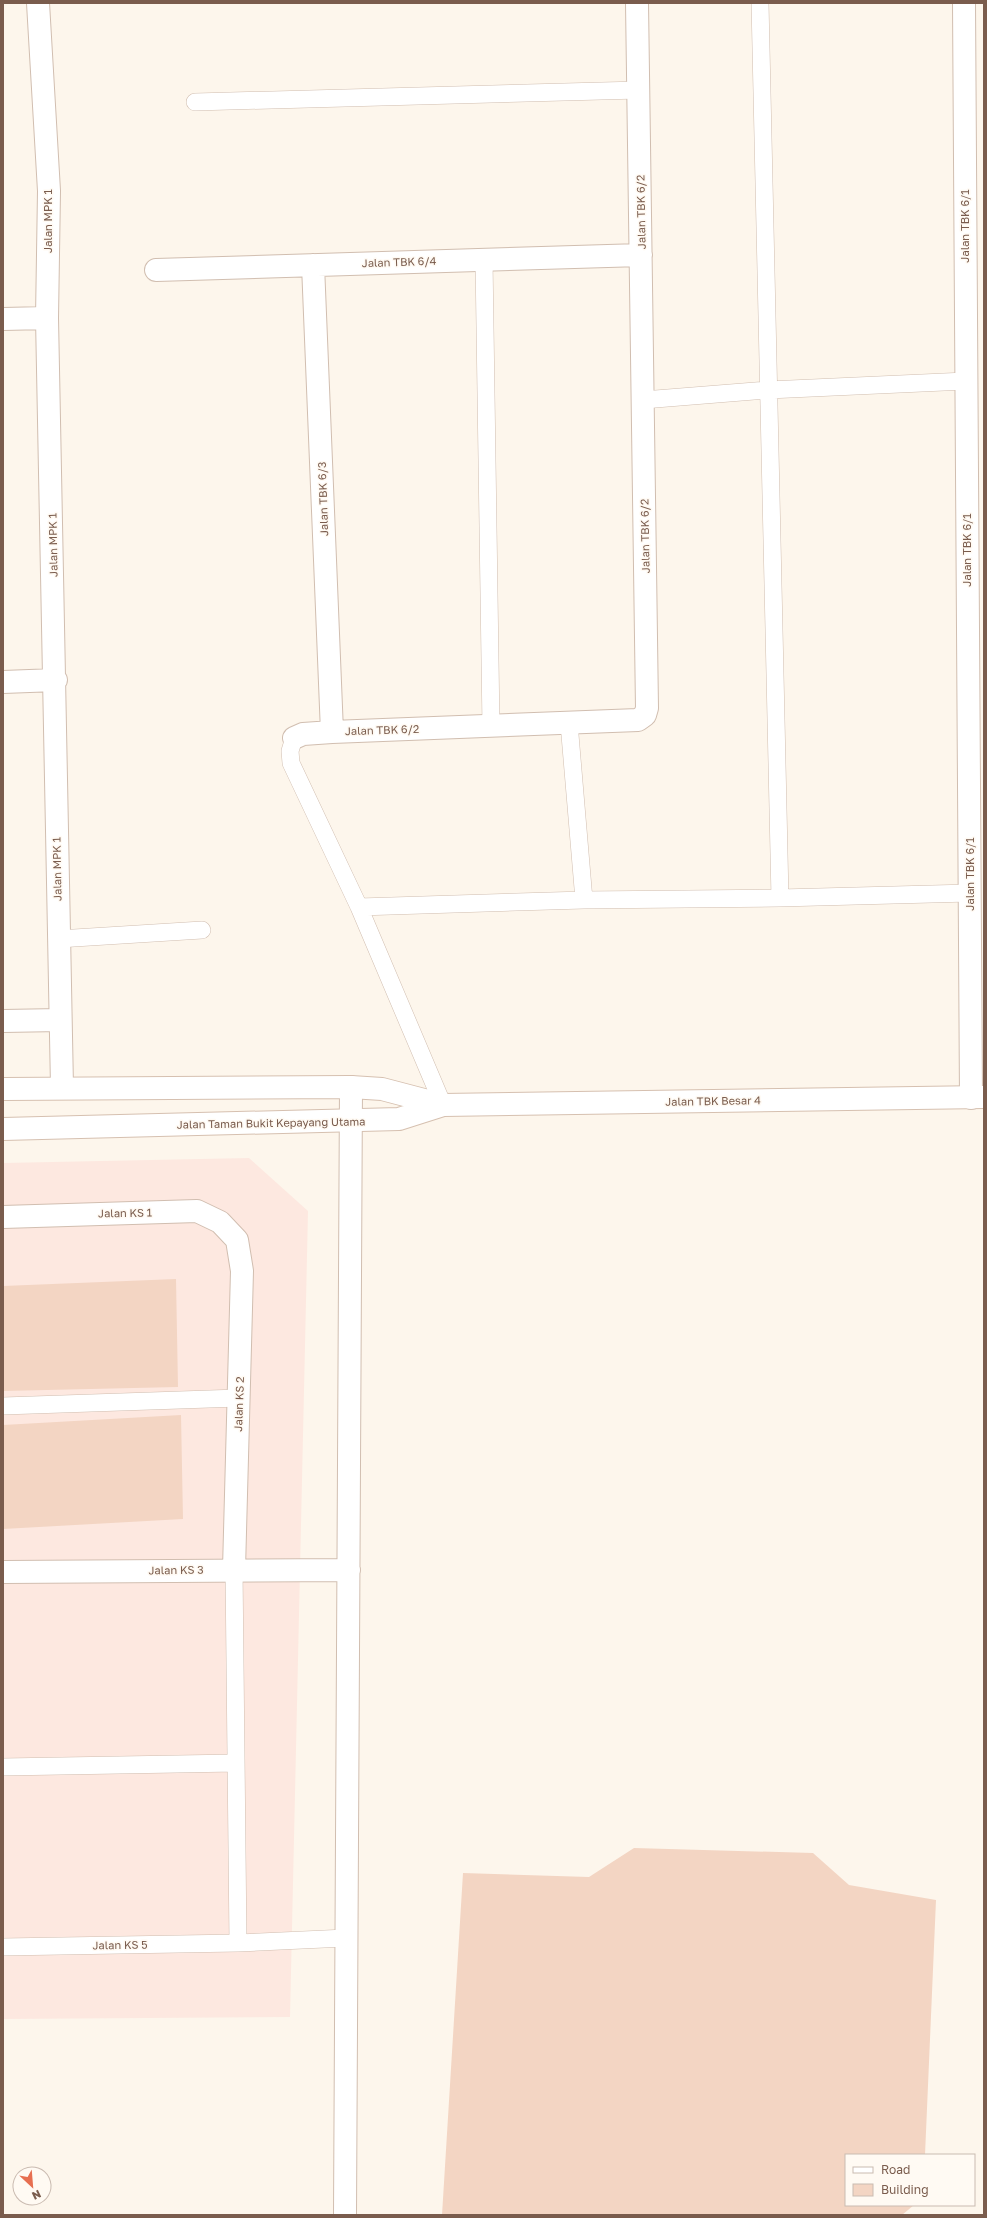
<svg xmlns="http://www.w3.org/2000/svg" width="987" height="2218" viewBox="0 0 987 2218" font-family="'Golos Text',sans-serif">
<style>
.commercial{fill:#fde8e0}
.building{fill:#f3d5c3}
.lines{fill:none;stroke-linecap:round;stroke-linejoin:round}
.lane-casing{stroke:#d1beb0;stroke-width:18}
.street-casing{stroke:#d1beb0;stroke-width:24}
.secondary-casing{stroke:#d6c0b0;stroke-width:24}
.lane{stroke:#fff;stroke-width:17}
.street{stroke:#fff;stroke-width:22}
.secondary{stroke:#fff;stroke-width:22}
.labels{text-anchor:middle;stroke-width:3;stroke-linejoin:round;paint-order:stroke}
.street-label{font-size:11px;fill:#7a5c4d;stroke:#fffaf3}
</style>
<rect width="100%" height="100%" fill="#fdf6ec"/>
<!-- commercial -->
<path class="commercial" d="M249,1158L308,1211L290,2017L3,2019V1163Z"/>
<!-- building -->
<path class="building" d="M176,1279L178,1387L3,1391V1286Z
M181,1415L183,1519L3,1529V1425Z
M634,1848L813,1853L849,1885L936,1900L925,2155H846V2205H914L902,2215H442L463,1873L589,1877Z"/>
<g class="lines">
<defs>
<path id="lane" d="M760,3L780,898
M195,102L639,90
M484,260L491,726
M643,400L768,390L966,381
M569,723L584,900
M294,738L290,751L291,763L359,907L443,1105
M359,907L584,900L780,898L970,893
M58,939L202,930
M3,1406L239,1398
M234,1569L238,1943
M3,1767L236,1763
M3,1947L238,1943L346,1938"/>
<path id="street" d="M38,3L49,191L47,318L62,1087
M964,3L971,1098
M313,265L332,732
M156,270L641,255
M3,319L47,318
M3,682L56,680
M294,738L303,734L332,732L638,720L645,715L647,708L637,3
M3,1021L60,1020
M3,1217L197,1211L220,1222L237,1240L242,1271L234,1569
M3,1572L349,1570
M345,2215L351,1087"/>
<path id="secondary" d="M3,1089L351,1087L382,1089L443,1105L984,1097
M3,1129L399,1119L443,1105"/>
</defs>
<!-- lane casing -->
<use href="#lane" class="lane-casing"/>
<!-- street casing -->
<use href="#street" class="street-casing"/>
<!-- secondary casing -->
<use href="#secondary" class="secondary-casing"/>
<!-- lane -->
<use href="#lane" class="lane"/>
<!-- street -->
<use href="#street" class="street"/>
<!-- secondary -->
<use href="#secondary" class="secondary"/>
</g>
<g class="labels">
<!-- street labels -->
<g class="street-label">
<text transform="translate(641 212) rotate(-91)" y="4">Jalan TBK 6/2</text>
<text transform="translate(48 221) rotate(-90)" y="4">Jalan MPK 1</text>
<text transform="translate(965 226) rotate(-90)" y="4">Jalan TBK 6/1</text>
<text transform="translate(399 262) rotate(-2)" y="4">Jalan TBK 6/4</text>
<text transform="translate(323 499) rotate(-92)" y="4">Jalan TBK 6/3</text>
<text transform="translate(645 536) rotate(-91)" y="4">Jalan TBK 6/2</text>
<text transform="translate(53 545) rotate(-91)" y="4">Jalan MPK 1</text>
<text transform="translate(967 550) rotate(-90)" y="4">Jalan TBK 6/1</text>
<text transform="translate(382 730) rotate(-2)" y="4">Jalan TBK 6/2</text>
<text transform="translate(57 869) rotate(-91)" y="4">Jalan MPK 1</text>
<text transform="translate(970 874) rotate(-90)" y="4">Jalan TBK 6/1</text>
<text transform="translate(713 1101) rotate(-1)" y="4">Jalan TBK Besar 4</text>
<text transform="translate(271 1123) rotate(-1)" y="4">Jalan Taman Bukit Kepayang Utama</text>
<text transform="translate(125 1213) rotate(-1)" y="4">Jalan KS 1</text>
<text transform="translate(239 1404) rotate(-88)" y="4">Jalan KS 2</text>
<text transform="translate(176 1570) rotate(-1)" y="4">Jalan KS 3</text>
<text transform="translate(120 1945) rotate(-1)" y="4">Jalan KS 5</text>
</g>
</g>
<!-- border -->
<rect width="987" height="2218" fill="none" stroke="#7a5c4d" stroke-width="8"/>
<!-- legend -->
<rect x="845" y="2154" width="130" height="52" fill="#fffaf3" stroke="#cabbb1"/>
<rect x="853" y="2167" width="20" height="6" fill="#ffffff" stroke="#cabbb1"/>
<text x="881" y="2174" font-size="12" fill="#7a5c4d">Road</text>
<rect x="853" y="2184" width="20" height="12" fill="#f3d5c3" stroke="#cabbb1"/>
<text x="881" y="2194" font-size="12" fill="#7a5c4d">Building</text>
<!-- north arrow -->
<g transform="translate(32 2186) rotate(154)"><circle r="19" fill="#fffaf3" stroke="#cabbb1"/>
<path d="M0-3L7 15L0 10L-7 15Z" fill="#e76f51"/>
<text y="-6" font-size="11" font-weight="bold" text-anchor="middle" fill="#7a5c4d">N</text>
</g>
</svg>
